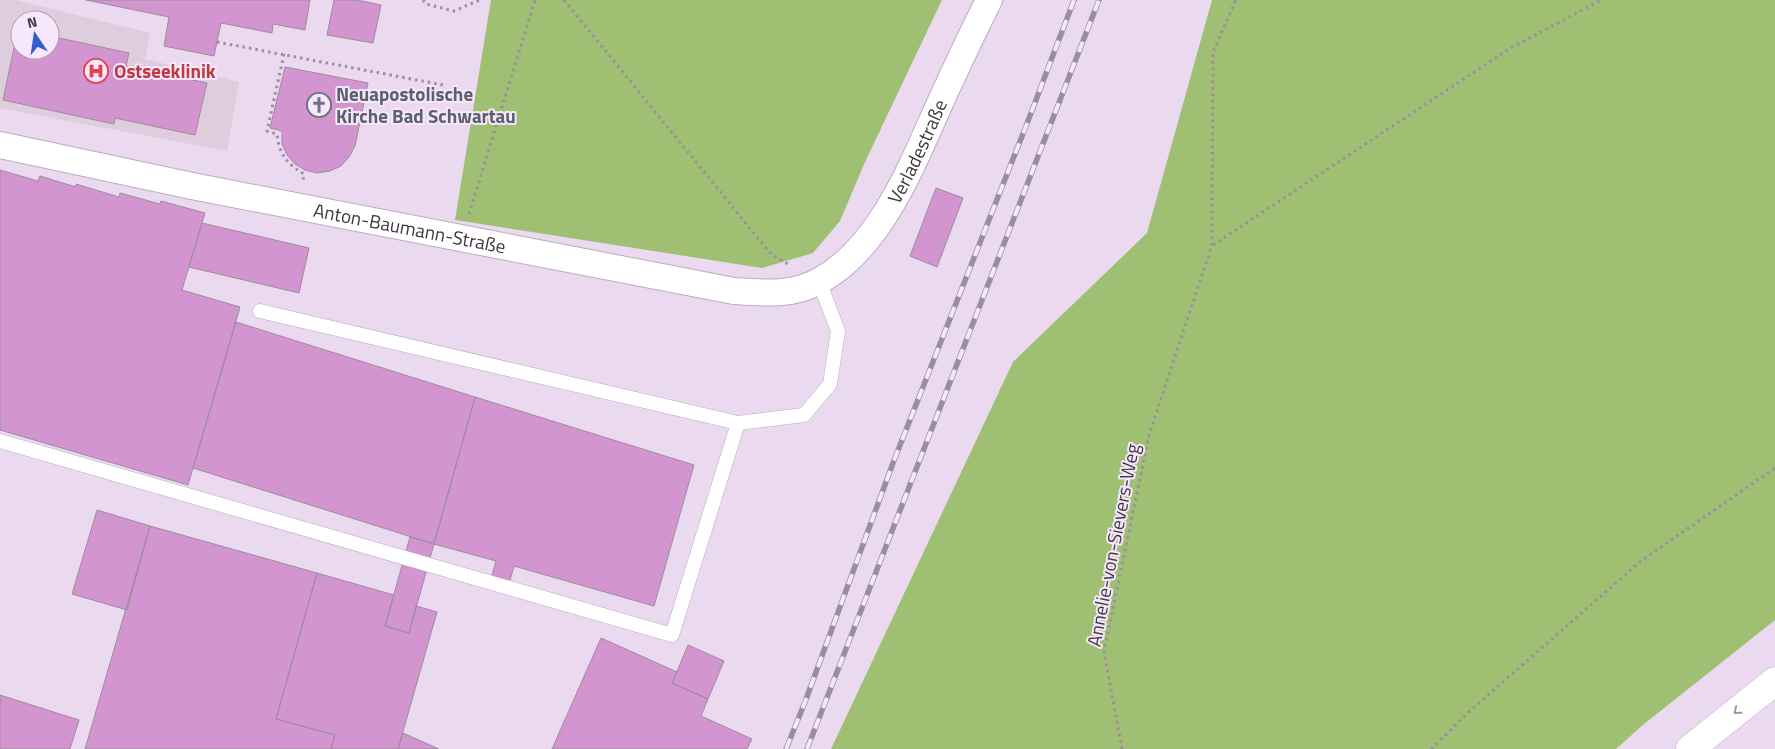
<svg xmlns="http://www.w3.org/2000/svg" width="1775" height="749" viewBox="0 0 1775 749" font-family="'Titillium Web',sans-serif">
<style>
.medical{fill:#dfcddd;fill-rule:evenodd}
.forest{fill:#9fbf73}
.building{fill:#d295d0;stroke:#9e8b9d}
.lines{fill:none;stroke-linecap:round;stroke-linejoin:round}
.service-casing{stroke:#bcacc0;stroke-width:15}
.minor-casing{stroke:#bcacc0;stroke-width:28}
.motorway-casing{stroke:#bcacc0;stroke-width:29}
.path{stroke:#9b8e9e;stroke-width:3;stroke-dasharray:2.5 4;stroke-linecap:butt}
.service{stroke:#fff;stroke-width:14}
.minor{stroke:#fff;stroke-width:26}
.motorway{stroke:#fff;stroke-width:28}
.rail-casing{stroke:#9a8e9e;stroke-width:5.5}
.rail{stroke:#f7e7fc;stroke-width:4;stroke-dasharray:11;stroke-linecap:butt}
.oneway{stroke:#9f9ca0}
.labels{text-anchor:middle;stroke-width:4;stroke-linejoin:round;paint-order:stroke}
.health-label{font-size:19px;font-weight:bold;fill:#be3a42;stroke:#f7e7fc;text-anchor:start}
.worship-label{font-size:19px;font-weight:bold;fill:#5b616d;stroke:#f7e7fc;text-anchor:start}
.street-label{font-size:19px;fill:#3f3841;stroke:#f7e7fc}
</style>
<rect width="100%" height="100%" fill="#ead9ef"/>
<!-- medical -->
<path class="medical" d="M0,0H16L150,33L145,59L239,82L227,151L0,108ZM20,20H50V50H20Z"/>
<!-- forest -->
<path class="forest" d="M491,0H942L865,162L840,221L813,253L762,268L455,220Z
M1212,0H1775V620L1644,724L1616,749H831L1013,362L1147,233Z"/>
<!-- building -->
<path class="building" d="M86,0H310L305,30L273,24L272,33L221,23L214,56L164,46L169,17Z
M334,0H357L381,5L373,43L327,35Z
M18,29H20V50H50V36L129,53L126,66L207,83L195,135L115,118L114,124L3,100Z
M285,67L368,83L355,146L349,157L341,166L330,171L317,173L305,170L295,164L287,155L282,144V131L270,128Z
M0,170L38,181L40,176L76,187V184L119,197L120,193L160,204L161,201L205,213L182,290L240,307L188,485L0,430Z
M936,188L963,198L937,267L910,256Z
M202,223L309,248L299,293L189,267Z
M236,322L475,397L434,544L193,468Z
M475,397L694,465L654,606L514,566L509,584L491,579L496,561L434,544Z
M97,510L150,526L127,610L72,594Z
M150,526L317,573L276,719L335,735L331,749H85Z
M410,537L434,544L409,633L385,626Z
M317,573L394,595L385,626L409,633L416,606L437,612L398,749H331L335,735L276,719Z
M601,638L677,672L672,683L708,699L701,716L752,739L747,749H552Z
M688,645L724,661L708,699L672,683Z
M0,695L79,720L70,749H0Z
M403,733L439,749H398Z"/>
<g class="lines">
<defs>
<path id="service" d="M738,423L804,415L830,384L838,331L819,281
M0,441L672,635L738,423L260,311"/>
<g id="minor">
<path id="s1" d="M0,145L192,186L734,291C763,293 793,296 819,281C880,249 913,163 940,103C956,68 972,34 989,0"/>
</g>
<path id="motorway" d="M1690,749L1775,681"/>
</defs>
<!-- service casing -->
<use href="#service" class="service-casing"/>
<!-- minor casing -->
<use href="#minor" class="minor-casing"/>
<!-- motorway casing -->
<use href="#motorway" class="motorway-casing"/>
<!-- path -->
<path class="path" d="M423,0L426,4L454,11L480,0
M564,0L771,254L788,264
M217,42L443,85
M284,54L267,131L277,134C279,154 287,164 304,174L303,180
M469,214L535,0
M1213,245L1509,49L1601,0
M1122,749L1104,652L1149,435L1212,245L1213,52L1236,0
M1431,749L1472,709L1641,561L1775,468"/>
<!-- service -->
<use href="#service" class="service"/>
<!-- minor -->
<use href="#minor" class="minor"/>
<!-- motorway -->
<use href="#motorway" class="motorway"/>
<defs>
<path id="rail" d="M786,749L805,702L893,463L1028,121L1074,0
M807,749L1099,0"/>
</defs>
<!-- rail casing -->
<use href="#rail" class="rail-casing"/>
<!-- rail -->
<use href="#rail" class="rail"/>
</g>
<!-- one-way arrows -->
<defs><path id="oneway-chevron" d="M-2-3.5L2.5 0L-2 3.5" fill="none" stroke-width="1.6" stroke-linecap="round" stroke-linejoin="round" transform="scale(1.25)"/></defs>
<use class="oneway" href="#oneway-chevron" transform="translate(1737 711) rotate(141)"/>
<!-- icons -->
<defs>
<symbol id="hospital-ring" viewBox="-11 -11 22 22"><circle r="9.5" fill="#f7e7fc" stroke="#e0444e" stroke-width="1.5"/><path d="M-5-5h3v3.5h4V-5h3V5h-3V1.5h-4V5h-3Z" fill="#e0444e"/></symbol>
<symbol id="church-ring" viewBox="-11 -11 22 22"><circle r="9.5" fill="#f7e7fc" stroke="#6b7280" stroke-width="1.5"/><path d="M-1.2-6h2.4v3.5h3.3v2.4h-3.3V6h-2.4V-.1h-3.3v-2.4h3.3Z" fill="#6b7280"/></symbol>
</defs>
<g fill-rule="evenodd">
<use href="#hospital-ring" x="82" y="57" width="28" height="28"/>
<use href="#church-ring" x="305" y="91" width="28" height="28"/>
</g>
<g class="labels">
<!-- health labels -->
<g class="health-label">
<text x="114" y="78">Ostseeklinik</text>
</g>
<!-- worship labels -->
<g class="worship-label">
<text x="336" y="101">Neuapostolische<tspan x="336" dy="22">Kirche Bad Schwartau</tspan></text>
</g>
<!-- street labels -->
<g class="street-label">
<text dy="7" stroke="none"><textPath href="#s1" startOffset="1001">Verladestraße</textPath></text>
<text dy="7" stroke="none"><textPath href="#s1" startOffset="418">Anton-Baumann-Straße</textPath></text>
<text transform="translate(1113 545) rotate(-79)" y="7">Annelie-von-Sievers-Weg</text>
</g>
</g>
<!-- north arrow -->
<g transform="translate(35 35) rotate(347)"><circle r="24" fill="#f7e7fc" stroke="#ada1b1"/>
<path d="M0-4L9 19L0 12L-9 19Z" fill="#315ece"/>
<text y="-8" font-size="14" font-weight="bold" text-anchor="middle" fill="#3f3841">N</text>
</g>
</svg>
